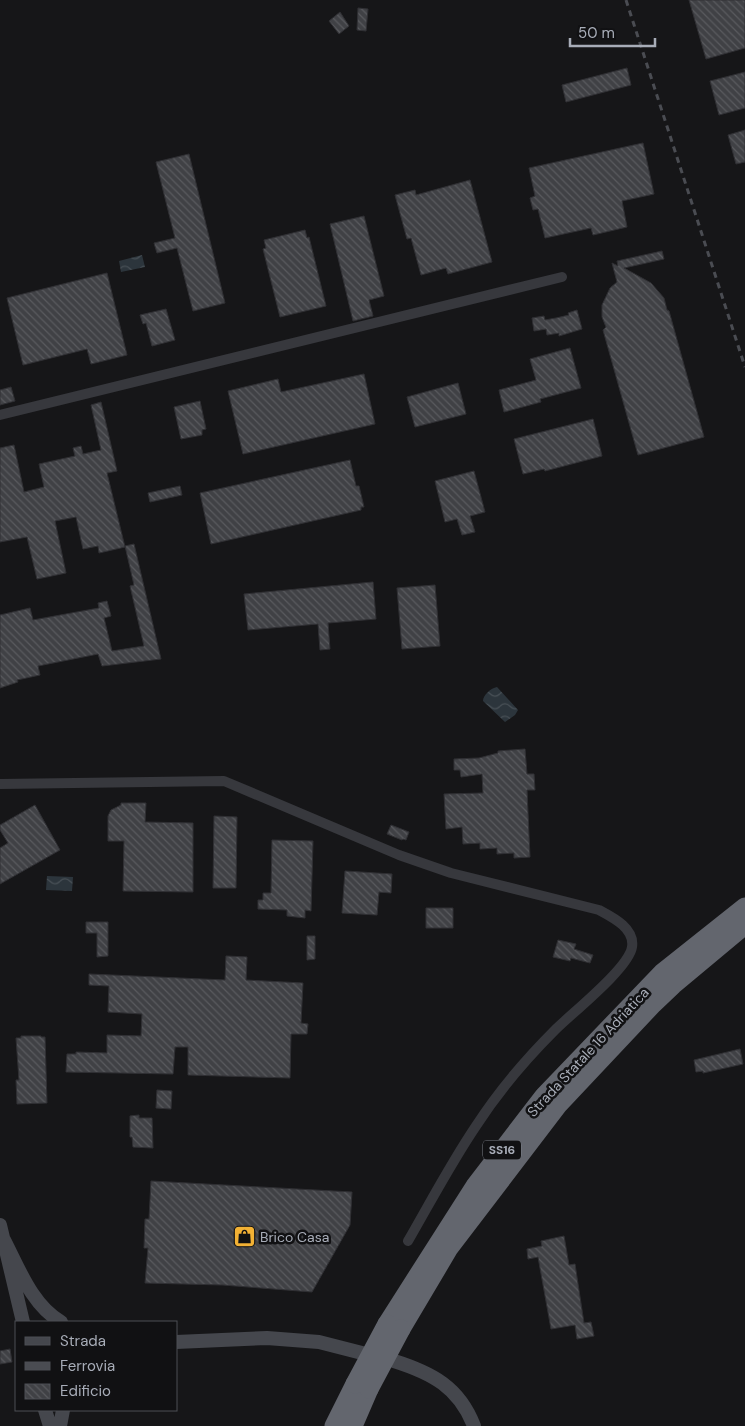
<svg xmlns="http://www.w3.org/2000/svg" width="745" height="1426" viewBox="0 0 745 1426" font-family="'DM Sans',sans-serif">
<style>
.water{fill:url(#water-waves)}
.building{fill:url(#building-back-hatch);stroke:#303034}
.lines{fill:none;stroke-linecap:round;stroke-linejoin:round}
.street{stroke:#37383d;stroke-width:10}
.secondary{stroke:#45474d;stroke-width:14}
.highway{stroke:#63666e;stroke-width:19}
.rail{stroke:#4a4c52;stroke-width:3;stroke-dasharray:6 5;stroke-linecap:butt}
.highway-bridge{stroke:#63666e;stroke-width:19}
.labels{text-anchor:middle;stroke-width:5;stroke-linejoin:round;paint-order:stroke}
.shield{fill:#111113;stroke:#7b7e86;stroke-width:1}
.shield-label{font-size:12px;font-weight:bold;fill:#a8adb8}
.street-label{font-size:14px;fill:#a8adb8;stroke:#111113}
.poi-label{font-size:14px;fill:#a8adb8;stroke:#111113;text-anchor:start}
</style>
<defs>
<pattern id="water-waves" width="16" height="10" patternUnits="userSpaceOnUse" patternTransform="scale(1.25)"><rect width="16" height="10" fill="#2c353c"/><path d="M0 5q4-4 8 0t8 0" fill="none" stroke="#485056"/></pattern>
<pattern id="building-back-hatch" width="6" height="6" patternUnits="userSpaceOnUse" patternTransform="scale(1.25)"><rect width="6" height="6" fill="#404145"/><path d="M-1 5l2 2M0 0l6 6M5-1l2 2" fill="none" stroke="#595a5e"/></pattern>
</defs>
<rect width="100%" height="100%" fill="#161618"/>
<!-- water -->
<path class="water" d="M142,255L145,267L121,272L119,261Z
M497,687L518,710L515,715L505,722L483,701C483,695 491,688 497,687Z
M47,876L73,877L72,891L46,890Z"/>
<!-- building -->
<path class="building" d="M689,0H745V48L706,59Z
M358,8L368,9L366,31L357,30Z
M340,12L349,26L339,34L329,21Z
M627,68L631,85L566,102L562,85Z
M745,72V108L719,115L710,81Z
M745,130V162L736,164L728,135Z
M643,143L654,194L622,201L627,227L593,235L591,228L545,238L538,209L533,210L530,198L535,196L529,168Z
M189,154L225,303L193,311L177,248L157,253L154,243L175,238L156,162Z
M470,180L492,262L448,274L446,268L421,275L411,238L407,239L395,195L415,190L416,195Z
M364,216L384,296L369,300L373,316L353,321L330,224Z
M305,230L307,238L309,237L326,306L280,317L263,249L266,248L264,240Z
M662,251L664,259L624,268L651,283L664,298L667,310L669,311L704,437L638,455L603,330L606,327L602,317V305L610,288L617,282L612,263L618,266L617,261Z
M107,273L127,355L91,364L87,349L23,365L7,298Z
M166,309L175,340L152,346L146,323L143,324L140,315Z
M577,310L582,329L559,336V333L547,335L546,329L534,331L532,318L544,316L545,320L556,318L569,315L568,313Z
M570,348L581,388L540,399L541,402L504,412L499,390L536,380L530,359Z
M364,374L375,424L243,454L228,391L278,379L281,392Z
M458,383L466,414L415,427L407,397Z
M11,387L15,401L0,405V390Z
M200,401L206,429L202,430V435L181,439L174,407Z
M101,402L117,471L107,473L125,547L99,553L98,546L83,549L76,517L55,521L66,573L37,579L27,537L0,542V448L14,445L24,492L44,487L39,464L75,456L73,448L81,446L83,454L101,450L91,405Z
M593,419L602,456L545,471L544,469L523,474L514,439Z
M350,460L356,486H359L364,507H361V510L211,544L200,493Z
M474,471L485,512L470,516L475,532L462,535L457,519L445,522L435,481Z
M180,486L182,495L150,502L148,493Z
M134,544L161,659L102,666L98,654L38,666L40,675L17,680L18,682L0,688V615L30,608L33,620L99,608L98,603L107,601L111,616L104,618L112,651L144,646L130,586L134,585L125,546Z
M373,582L376,619L328,623L330,649L320,650L318,624L248,630L244,594Z
M435,585L440,646L402,649L397,588Z
M525,749L527,774H534L535,790H527L530,857L514,858V853L497,854V848L480,849V843L463,844L462,827L446,829L444,794L483,793L482,774L461,777L460,770H454V759L479,758L498,753V751Z
M121,803H146L145,822L193,823V892L123,891L124,841H108V816L111,810L121,805Z
M35,805L60,850L0,884V848L8,843L0,830V825Z
M214,816L237,817L236,888H213Z
M391,825L409,832L406,840L403,839L402,840L387,834Z
M272,840L313,841L311,911L305,910V918L287,916V910L258,909V900H263V893H271Z
M345,871L392,874L391,893L379,892L377,915L342,913Z
M426,908H453V928H426Z
M86,922H108V956L97,957V933H86Z
M307,936H315V959L307,960Z
M558,940L576,944L574,949L593,955L590,963L571,958L570,961L553,957Z
M226,956L247,957L246,980L303,983L301,1023L308,1024L307,1034H291L290,1078L188,1075V1047H175L173,1074L66,1072L67,1054H76V1052L107,1053V1035L141,1036L142,1014L108,1012L109,986L89,985V974L225,980Z
M21,1036H41V1037H45L47,1103L17,1104L16,1080H19L16,1038H21Z
M740,1049L743,1064L703,1073V1071L696,1072L694,1060Z
M157,1090L172,1091L171,1109L156,1108Z
M139,1115V1118H152L153,1148L133,1147L132,1137H130V1116Z
M151,1181L352,1192L350,1225L312,1292L223,1285L145,1283L148,1248H144L145,1219H149Z
M564,1236L569,1265L575,1264L584,1323L591,1322L594,1336L577,1339L575,1325L551,1329L538,1257L528,1259L527,1249L542,1246L541,1241Z
M10,1349L12,1362L0,1364V1351Z"/>
<g class="lines">
<!-- street -->
<path class="street" d="M0,415L562,277
M0,784L224,781L399,855L451,873L599,910C612,917 635,928 632,947C629,968 572,1013 555,1030C526,1059 498,1092 476,1126C451,1163 430,1203 408,1241"/>
<!-- secondary -->
<path class="secondary" d="M0,1225L23,1322
M4,1240C19,1269 32,1305 61,1322
M176,1342L267,1338L319,1342L362,1353
M394,1361C432,1373 459,1387 474,1426
M45,1410L50,1426
M60,1426L63,1410"/>
<!-- highway -->
<path class="highway" d="M387,1324L475,1186L544,1096L662,973L745,907
M401,1329L449,1248L558,1105L653,1004L673,985L745,925
M334,1426L355,1384
M353,1426L369,1389"/>
<!-- rail -->
<path class="rail" d="M626,0L745,367"/>
<!-- highway-bridge -->
<path class="highway-bridge" d="M355,1384L387,1324
M369,1389L401,1329"/>
</g>
<!-- icons -->
<defs>
<symbol id="shop-square" viewBox="-11 -11 22 22"><rect x="-9" y="-9" width="18" height="18" rx="4" fill="#f2b134" stroke="#111113"/><path d="M-5-2.5h2.3a2.7 3.5 0 0 1 5.4 0H5L5.5 6h-11ZM-1.5-2.5h3a1.5 2.3 0 0 0-3 0Z" fill="#111"/></symbol>
</defs>
<g fill-rule="evenodd">
<use href="#shop-square" x="232" y="1224" width="25" height="25"/>
</g>
<g class="labels">
<!-- shield labels -->
<rect class="shield" x="483" y="1140.5" width="38" height="19" rx="4"/>
<g class="shield-label">
<text x="502" y="1154">SS16</text>
</g>
<!-- street labels -->
<g class="street-label">
<text transform="translate(588 1052) rotate(-47)" y="5">Strada Statale 16 Adriatica</text>
</g>
<!-- poi labels -->
<g class="poi-label">
<text x="260" y="1242">Brico Casa</text>
</g>
</g>
<!-- legend -->
<rect x="15" y="1321" width="162" height="90" fill="#111113" stroke="#4d4f55"/>
<rect x="25" y="1337" width="25" height="8" fill="#45474d" stroke="#4d4f55"/>
<text x="60" y="1346" font-size="15" fill="#a8adb8">Strada</text>
<rect x="25" y="1362" width="25" height="8" fill="#4a4c52" stroke="#4d4f55"/>
<text x="60" y="1371" font-size="15" fill="#a8adb8">Ferrovia</text>
<rect x="25" y="1384" width="25" height="15" fill="url(#building-back-hatch)" stroke="#4d4f55"/>
<text x="60" y="1396" font-size="15" fill="#a8adb8">Edificio</text>
<!-- scale -->
<path d="M570 38v8h85v-8" fill="none" stroke="#a8adb8" stroke-width="2.5"/>
<text x="578" y="38" font-size="15" fill="#a8adb8" stroke="#111113" stroke-width="4" paint-order="stroke">50 m</text>
</svg>
